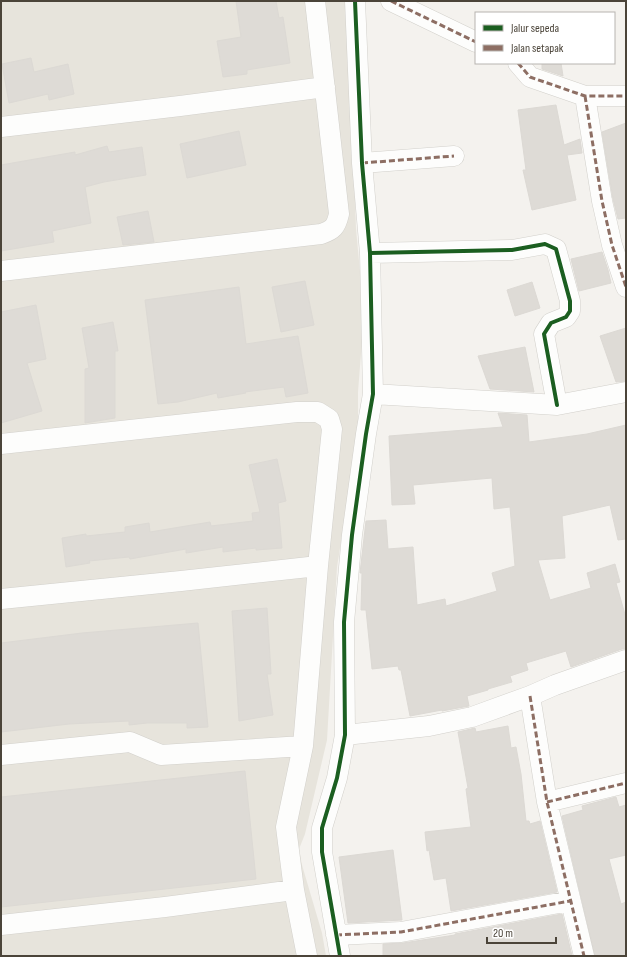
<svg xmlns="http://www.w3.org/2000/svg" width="627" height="957" viewBox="0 0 627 957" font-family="'Sofia Sans Condensed',sans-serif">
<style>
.residential{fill:#e7e4dc}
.building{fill:#dedbd6;stroke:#dcd9d4}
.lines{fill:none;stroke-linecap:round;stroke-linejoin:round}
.minor-casing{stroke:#d2d0cb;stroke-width:21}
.minor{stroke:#fdfdfc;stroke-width:20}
.quiet{stroke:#8d6e63;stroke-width:3;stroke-dasharray:6 3;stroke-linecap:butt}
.cycleway-casing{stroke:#fff;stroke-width:6}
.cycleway{stroke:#1b5e20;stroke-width:4}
</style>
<rect width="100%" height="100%" fill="#f4f2ee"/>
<!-- residential -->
<path class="residential" d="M1,1H345L347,29L352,112L356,229L364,315L358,392V435L337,567L327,740L305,834L299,849L302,865L322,933L326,956H1Z"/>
<!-- building -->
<path class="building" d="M236,1H276L279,18L283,17L290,63L247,70V74L223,77L217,41L241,37Z
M31,58L34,72L68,64L74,94L49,100L48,94L9,103L2,64Z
M542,63H561L563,76L542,69Z
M556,105L564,145L580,139L582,153L567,155L576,200L532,210L523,170H526L518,110Z
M626,123V218L618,219L613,199L602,132Z
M239,131L246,165L187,178L180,144Z
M107,146L109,152L142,147L146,175L104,182L85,187L91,223L52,231L54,242L1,251V165L75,152V155Z
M148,211L154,242L123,245L117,217Z
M602,252L608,270L611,283L579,291L571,259Z
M305,281L314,325L281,332L272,287Z
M532,282L540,308L515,316L507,290Z
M239,287L246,344L298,336L308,393L286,397L284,387L245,392L246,393L218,398L217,393L178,402L158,404L145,300Z
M36,305L46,359L27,363L42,411L1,423V312Z
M113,322L118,351H115V418L85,423V369L89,368L82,328Z
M626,328V381L616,382L600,336Z
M525,347L534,392L490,389L478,356Z
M498,413L527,415L529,442L587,434L626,425V539L618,540L610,505L562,516L565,558L538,560L550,600L591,588L587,573L615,564L620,582L616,583L626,618V649H622L571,667L566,651L526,663L528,670L510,676L512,682L488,689V690L467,696L469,706L442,711V710L410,716L401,670H399L398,666L372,669L366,610H361L362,573H360L366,521L386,520L388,549L413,547L417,605L445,599L446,606L497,591L492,573L515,566L510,507L494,509L492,478L413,485L415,504L392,505L389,436L503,427Z
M277,459L286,501L278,503L282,548L256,550V548L223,552V547L186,553V549L130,559L129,557L89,561L90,563L66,567L62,538L86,534V536L125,532V527L149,523L150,532L210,522L211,526L253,521L252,513L260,512L249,465Z
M267,608L271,674H267L273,715L239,721L232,611Z
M198,623L208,727L187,728V723H147L129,725V721L69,724L1,732V643L82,633Z
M508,726L511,748L516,747L521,774L526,821H529L530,824L540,821L557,892L451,911L446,878L434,880L429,850L427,851L425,832L471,827L466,789L468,788L458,732L475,728L476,732Z
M245,771L256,879L1,907V797Z
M616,797L619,807L626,805V855L609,859L621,904L626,902V956H595L562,816L583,810L582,806Z
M393,850L402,920L348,923L339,857Z
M562,914L572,956H383V944L403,943L455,935V934Z"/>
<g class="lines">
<defs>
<path id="minor" d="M391,1L476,42
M518,63L530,77L585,96H626
M585,96L602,201L612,245L626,287
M1,127L180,106L325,87
M362,163L454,156
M370,253L512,250L545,244L556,249L570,301V311L566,317L551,323L544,334L557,405
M1,271L321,234C333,230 336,227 339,214L315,1
M373,394L557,405L626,392
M1,444L297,412H318L329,419L332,429L318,566L303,746L286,827L294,890L307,956
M1,599L181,581L318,566
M530,696L547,802L584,956
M345,735L429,726L472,717L530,696L555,685L626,660
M1,755L130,742L161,755L303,746
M547,802L626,783
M1,925L165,907L294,890
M336,935L401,932L570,901
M340,956L322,852V828L337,778L345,735L344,622L352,535L366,434L373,394L370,253L362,163L355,1"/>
</defs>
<!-- minor casing -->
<use href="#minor" class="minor-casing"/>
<!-- minor -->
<use href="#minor" class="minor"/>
<!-- quiet -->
<path class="quiet" d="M391,1L476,42
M518,63L530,77L585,96H626
M585,96L602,201L612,245L626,287
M362,163L454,156
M530,696L547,802L584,956
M547,802L626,783
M336,935L401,932L570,901"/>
<defs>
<path id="cycleway" d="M370,253L512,250L545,244L556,249L570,301V311L566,317L551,323L544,334L557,405
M340,956L322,852V828L337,778L345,735L344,622L352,535L366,434L373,394L370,253L362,163L355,1"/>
</defs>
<!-- cycleway casing -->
<use href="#cycleway" class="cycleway-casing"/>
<!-- cycleway -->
<use href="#cycleway" class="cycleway"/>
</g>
<!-- border -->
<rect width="627" height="957" fill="none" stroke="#4b4439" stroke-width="4"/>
<!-- legend -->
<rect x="475" y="12" width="140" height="52" fill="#ffffff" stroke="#b7b4b0"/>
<rect x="483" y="25" width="20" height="6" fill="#1b5e20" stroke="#b7b4b0"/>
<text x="511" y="32" font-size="12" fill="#4b4439">Jalur sepeda</text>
<rect x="483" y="45" width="20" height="6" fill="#8d6e63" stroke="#b7b4b0"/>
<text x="511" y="52" font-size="12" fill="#4b4439">Jalan setapak</text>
<!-- scale -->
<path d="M487 937v6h69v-6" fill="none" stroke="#4b4439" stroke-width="2"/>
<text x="493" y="937" font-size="12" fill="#4b4439" stroke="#ffffff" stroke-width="3" paint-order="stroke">20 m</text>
</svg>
